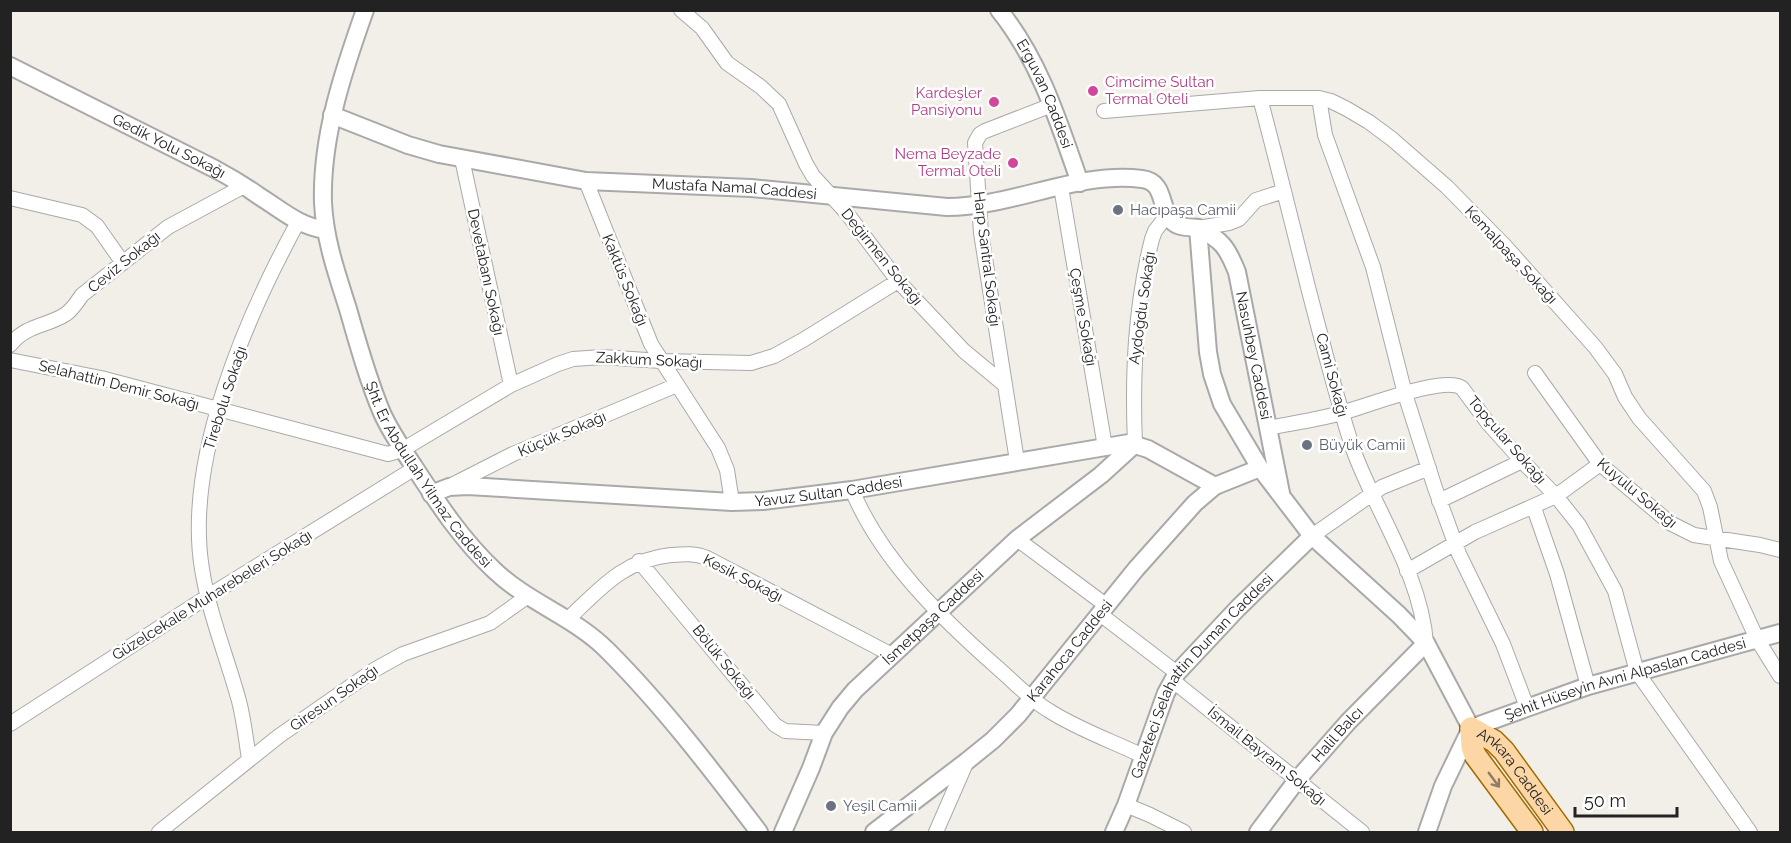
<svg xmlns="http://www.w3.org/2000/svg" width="1791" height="843" viewBox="0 0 1791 843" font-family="Raleway,sans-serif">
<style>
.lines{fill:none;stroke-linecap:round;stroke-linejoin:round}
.minor-casing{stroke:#a9a9a9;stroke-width:16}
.tertiary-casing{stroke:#a9a9a9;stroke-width:20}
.primary-casing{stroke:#a06b00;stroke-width:24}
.minor{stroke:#fff;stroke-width:14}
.tertiary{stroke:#fff;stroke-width:16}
.primary{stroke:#fcd6a4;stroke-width:21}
.oneway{stroke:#8f7c63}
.hotel-dot{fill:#d1479c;stroke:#fff;stroke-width:2}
.worship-dot{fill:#6b7280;stroke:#fff;stroke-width:2}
.labels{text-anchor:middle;stroke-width:5;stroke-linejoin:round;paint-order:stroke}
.hotel-label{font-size:15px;fill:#b23c85;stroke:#fff;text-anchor:end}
.street-label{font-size:15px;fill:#222;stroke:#fff}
.worship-label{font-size:15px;fill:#5b616d;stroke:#fff;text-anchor:start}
</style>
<rect width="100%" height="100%" fill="#f2efe9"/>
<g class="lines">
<defs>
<path id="minor" d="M681,10L702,28L727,63L761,87L779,104L806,164L813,176L846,212L898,281L964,351L1005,385
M1260,98C1277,162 1293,227 1309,291C1323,344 1336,397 1353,449C1376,513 1421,574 1426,643
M1319,98L1325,135L1373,267L1405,394L1435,488L1459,554L1503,644L1527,707
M1104,111L1260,98H1319L1331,101L1347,109L1369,122L1392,139L1447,187L1506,247L1595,347L1615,374L1625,397L1639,418L1704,491L1710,507L1721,561L1757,639L1780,676
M462,159L511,385
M586,181L651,344L718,448L727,470L732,502
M1061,187L1105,447
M10,198L82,215L97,226L123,263
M1198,228L1229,223L1239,219L1256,200L1284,191
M10,345C27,324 46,327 66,314C73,309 77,302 82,295L168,227L244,186
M10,360L101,378L388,454L402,450L511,385L558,364L573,359L602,357L661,361L751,363L774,356L803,340L898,281
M1535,373L1600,464L1670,523L1694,535L1760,545L1780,550
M1268,428C1292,423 1317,420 1341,413C1365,407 1444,375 1462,388L1488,423L1522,461L1556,496L1579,525L1615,591L1637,672L1750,832
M1135,444C1132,374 1135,307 1152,239L1155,231L1168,214
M1017,461L981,233L975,143L980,134L985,131L1052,105
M452,485L513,454L677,385
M852,490C881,560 942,619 999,669C1015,683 1030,699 1048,710C1077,729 1112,741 1143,756
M1439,501L1522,461
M1534,508L1557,574L1588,686
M1312,536L1382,487L1429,468
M1017,539L1107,606
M639,561L775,725L785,731L824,733
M1407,571L1475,532L1556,496L1600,464
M1100,614L1177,673
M567,620C600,589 623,560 671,555C684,554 695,553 707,558L892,655
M1172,680L1362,832
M10,724L207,597L415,468
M249,759C246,740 244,720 239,701C227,657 209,614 202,569C184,460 246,317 298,222
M1126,805L1150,815L1184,832
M159,832L279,736L374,670L403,654L490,623L528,596
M936,832L967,761"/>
<g id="tertiary">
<path id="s1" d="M365,10C343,72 321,137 323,203C325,241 337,274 348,309C358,344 368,380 382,413C391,433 403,450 415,468C439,505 462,540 494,570C527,602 574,617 607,650C663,706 711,769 759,832"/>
<path id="s2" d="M999,10C1040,61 1059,123 1080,183"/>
<path id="s3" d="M10,66L215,169C230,177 245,186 259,196C283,211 297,225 325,230"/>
<path id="s4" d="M332,115L408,145L439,154L586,181L751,188L947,207C1013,207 1076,171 1142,179C1166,182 1159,208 1172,221C1178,228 1190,227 1198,228L1208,352L1212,374L1222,404L1260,468L1312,536L1399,615L1426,643L1471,728"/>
<path id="s5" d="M1198,228C1222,240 1227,247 1237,272L1281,493"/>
<path id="s6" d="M431,494L449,487L468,486L732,502L763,501L852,490L1129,443L1148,449L1215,486"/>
<path id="s7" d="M1471,728L1588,686L1780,633"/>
<path id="s8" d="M783,832L811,768L824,733L840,708L855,690L1017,539L1101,475L1135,444"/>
<path id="s9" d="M874,832L967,761L993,740L1018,715L1136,569L1195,503L1215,486L1260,468"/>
<path id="s10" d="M1114,832L1126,805L1166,693L1177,673L1238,608L1312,536"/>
<path id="s11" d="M1258,832L1297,780L1348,722L1426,643"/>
<path d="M1427,832L1443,786L1471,728"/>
</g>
<g id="primary">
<path id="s12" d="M1471,728L1494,741L1504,751L1563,832"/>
<path d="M1471,728L1472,747L1475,755L1532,832"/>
</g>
</defs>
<!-- minor casing -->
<use href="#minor" class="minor-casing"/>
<!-- tertiary casing -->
<use href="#tertiary" class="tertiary-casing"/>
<!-- primary casing -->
<use href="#primary" class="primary-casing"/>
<!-- minor -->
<use href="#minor" class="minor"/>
<!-- tertiary -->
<use href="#tertiary" class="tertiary"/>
<!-- primary -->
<use href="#primary" class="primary"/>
</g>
<!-- one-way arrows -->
<defs><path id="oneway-shaft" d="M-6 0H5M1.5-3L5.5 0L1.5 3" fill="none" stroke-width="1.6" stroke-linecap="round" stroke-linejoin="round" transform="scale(1.5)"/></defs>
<use class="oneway" href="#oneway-shaft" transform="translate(1494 780) rotate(54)"/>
<!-- markers -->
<g class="hotel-dot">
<circle cx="1093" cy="91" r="6"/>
<circle cx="994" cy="102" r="6"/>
<circle cx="1013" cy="163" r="6"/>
</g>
<g class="worship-dot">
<circle cx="1118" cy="210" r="6"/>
<circle cx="1307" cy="445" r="6"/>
<circle cx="831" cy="806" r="6"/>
</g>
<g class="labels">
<!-- hotel labels -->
<g class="hotel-label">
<text x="1105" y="87" text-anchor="start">Cimcime Sultan<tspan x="1105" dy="17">Termal Oteli</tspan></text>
<text x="982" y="98">Kardeşler<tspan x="982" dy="17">Pansiyonu</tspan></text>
<text x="1001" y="159">Nema Beyzade<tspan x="1001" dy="17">Termal Oteli</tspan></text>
</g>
<!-- street labels -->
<g class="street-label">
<text dy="5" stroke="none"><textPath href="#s2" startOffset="96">Erguvan Caddesi</textPath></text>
<text dy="5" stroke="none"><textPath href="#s3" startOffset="178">Gedik Yolu Sokağı</textPath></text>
<text dy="5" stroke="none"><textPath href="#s4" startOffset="412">Mustafa Namal Caddesi</textPath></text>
<text transform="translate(1511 255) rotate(47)" y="5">Kemalpaşa Sokağı</text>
<text transform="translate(882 257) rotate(51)" y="5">Değirmen Sokağı</text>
<text transform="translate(987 259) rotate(83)" y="5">Harp Santral Sokağı</text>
<text transform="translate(124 262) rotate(-39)" y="5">Ceviz Sokağı</text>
<text transform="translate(486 272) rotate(78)" y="5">Devetabanı Sokağı</text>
<text transform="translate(625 280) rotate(68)" y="5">Kaktüs Sokağı</text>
<text transform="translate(1142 308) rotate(-82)" y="5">Aydoğdu Sokağı</text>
<text transform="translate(1083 317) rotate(80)" y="5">Çeşme Sokağı</text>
<text dy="5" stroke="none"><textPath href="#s5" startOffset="146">Nasuhbey Caddesi</textPath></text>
<text transform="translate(649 360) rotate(3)" y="5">Zakkum Sokağı</text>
<text transform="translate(1332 375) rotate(75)" y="5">Cami Sokağı</text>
<text transform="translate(119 385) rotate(14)" y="5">Selahattin Demir Sokağı</text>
<text transform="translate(225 398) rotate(-72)" y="5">Tirebolu Sokağı</text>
<text transform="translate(562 434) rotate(-23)" y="5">Küçük Sokağı</text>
<text transform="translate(1507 440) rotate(49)" y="5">Topçular Sokağı</text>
<text dy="5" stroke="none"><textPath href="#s1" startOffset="494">Şht. Er Abdullah Yilmaz Caddesi</textPath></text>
<text dy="5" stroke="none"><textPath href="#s6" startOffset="400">Yavuz Sultan Caddesi</textPath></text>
<text transform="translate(1637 493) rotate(40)" y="5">Kuyulu Sokağı</text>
<text transform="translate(743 578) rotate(27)" y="5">Kesik Sokağı</text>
<text transform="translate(212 595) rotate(-32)" y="5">Güzelcekale Muharebeleri Sokağı</text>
<text dy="5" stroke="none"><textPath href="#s8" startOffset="267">İsmetpaşa Caddesi</textPath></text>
<text dy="5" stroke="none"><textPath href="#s9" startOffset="268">Karahoca Caddesi</textPath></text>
<text transform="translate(724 662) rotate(51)" y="5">Bölük Sokağı</text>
<text dy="5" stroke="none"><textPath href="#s10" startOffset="182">Gazeteci Selahattin Duman Caddesi</textPath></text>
<text dy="5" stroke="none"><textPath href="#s7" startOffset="162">Şehit Hüseyin Avni Alpaslan Caddesi</textPath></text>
<text transform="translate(334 698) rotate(-35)" y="5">Giresun Sokağı</text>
<text dy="5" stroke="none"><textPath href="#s11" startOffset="126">Halil Balcı</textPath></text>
<text transform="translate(1267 756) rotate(39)" y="5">İsmail Bayram Sokağı</text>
<text dy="5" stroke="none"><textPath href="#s12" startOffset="63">Ankara Caddesi</textPath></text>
</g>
<!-- worship labels -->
<g class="worship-label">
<text x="1130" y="215">Hacıpaşa Camii</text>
<text x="1319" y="450">Büyük Camii</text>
<text x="843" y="811">Yeşil Camii</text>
</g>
</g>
<!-- border -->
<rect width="1791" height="843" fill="none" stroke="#222222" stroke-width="24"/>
<!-- scale -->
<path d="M1575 807v9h102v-9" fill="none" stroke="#222222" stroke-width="3"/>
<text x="1584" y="807" font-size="18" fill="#222222" stroke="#ffffff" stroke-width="4.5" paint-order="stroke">50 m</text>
</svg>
